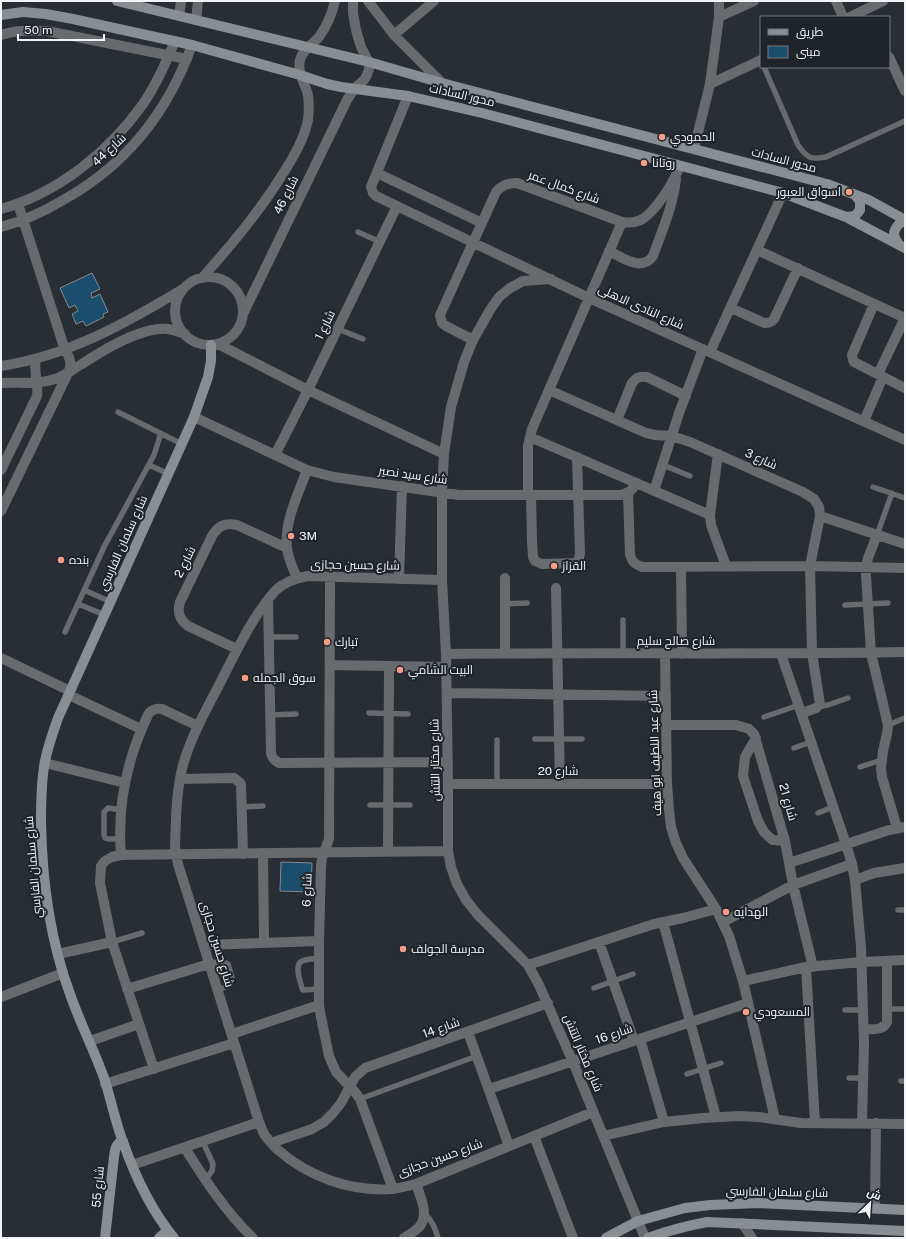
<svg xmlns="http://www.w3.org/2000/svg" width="906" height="1239" viewBox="0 0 906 1239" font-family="'Public Sans',Cairo,sans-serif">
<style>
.building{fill:#1b4d6d;stroke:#838b90}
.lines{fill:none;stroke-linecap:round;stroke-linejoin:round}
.lane{stroke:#686b6e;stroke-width:5.5}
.street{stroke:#686b6e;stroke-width:10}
.secondary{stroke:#898e92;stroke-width:10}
.poi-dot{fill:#f49e88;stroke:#1e2429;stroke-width:1.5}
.labels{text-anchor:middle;stroke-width:4;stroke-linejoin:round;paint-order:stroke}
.street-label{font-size:12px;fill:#f1f5f8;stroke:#1e2429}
.poi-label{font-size:12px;fill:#f1f5f8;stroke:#1e2429;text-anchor:start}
</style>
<rect width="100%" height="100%" fill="#282e33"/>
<!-- building -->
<path class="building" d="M92,273L100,289L91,293L92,298L100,294L108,312L103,314L104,317L86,326L83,321L76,324L72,314L78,311L75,305L69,308L60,288Z
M281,862L312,863L311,892L280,891Z"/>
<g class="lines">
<!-- lane -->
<path class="lane" d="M764,67L798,145C807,158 811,160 826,157L905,121
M358,232L380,242
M338,329L363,339
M118,412L182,444
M149,465L169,474
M663,465L690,476
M873,487L905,498
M877,535L892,493
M84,590L111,602
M78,604L105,615
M505,604L527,603
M845,605L888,603
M623,620V654
M65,632L104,547L154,455L161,433
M269,637H296
M818,707L828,705L848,698
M369,713L408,714
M270,715L296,714
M764,717L799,705
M888,725L905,718
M535,739H582
M794,748L811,742
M860,767L882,760
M497,784V740
M370,805H410
M242,807L263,806
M818,813L833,807
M120,839H108L105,838L104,835V812L108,808L121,810
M898,910H905
M112,942L142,933
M319,958C314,959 307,959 302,961C294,965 300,981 302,988L303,990L319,989
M209,964L221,961L228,964C233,982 237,983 218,990
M594,988L633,974
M887,1009H905
M845,1010H864
M687,1074L721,1063
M849,1078H864
M901,1081H905
M360,1099L477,1056
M203,1142L213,1164L212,1171L205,1180
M424,1213C432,1220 435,1228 438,1238"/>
<!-- street -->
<path class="street" d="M368,1L394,35L442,83
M836,1L843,17
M179,16L181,1
M719,17L754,1
M850,17L883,1
M196,20L198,1
M1,35C16,30 31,30 47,31L187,59
M394,35L434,1
M889,57L905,91
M710,84L761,60
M408,96L371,187L373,193L376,196L589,298L905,440
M694,149L710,84L719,17V1
M377,173L482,223
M1,209C58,193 109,152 143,104C156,85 166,63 175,41
M1,227C24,221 45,211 65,199C127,164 168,112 192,45
M757,250L905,318
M609,251C623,258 642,272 653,256C662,231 673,206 676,179
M175 311a34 34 0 1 1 68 0a34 34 0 1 1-68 0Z
M202,278C233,243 260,211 284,172C294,156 304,139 308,120C309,112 309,103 308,95C305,83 297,73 300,60C303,49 312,45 319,37C327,26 332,14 335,1
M551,279L523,281L510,288L499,297L490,310L473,340L464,362L451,407L444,454L442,493V580L446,654L448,784V851L451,867L457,884L466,900L477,914L528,965L539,985L573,1062L645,1238
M874,304L852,355L853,360L854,362L905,388
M731,308L764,323C768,323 771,323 774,319L798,268
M243,314L347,100L354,89L364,80L367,75L369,69V62L361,47L356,30L353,13V1
M473,340L446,326L442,323L440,315L496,192C502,185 508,183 517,183L622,222C628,223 633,223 638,221C654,216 674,181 680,166
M218,344L308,390L444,454
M710,352L783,193
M1,366C68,356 126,323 183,289
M878,374L905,318
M1,383C19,382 38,385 55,379C65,376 73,369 82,364C103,350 143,326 168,329C174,330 180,332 185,334
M549,390L646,433L655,435L672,436L690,442L803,492L814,499L819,507L820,516L810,566L812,653L820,704L816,708L802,713
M194,417L307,470L334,477L459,495H621C629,493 632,490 637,483
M617,420L632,383C637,377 640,376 647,377L686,396
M864,421L883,377
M530,437L710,515
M718,454L710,515L711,525L726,566
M275,455L308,390L397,206
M1,470L37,396C39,383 33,372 36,359
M654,491L679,413L703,349
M628,493L630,555C632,562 635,565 642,567L810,566L905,568
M528,495V446L532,429L622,222
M531,495L532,541L533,557L535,561L542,564L575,563L578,561L580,554L577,457
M1,511L69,371C72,363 70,357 65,350L18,204
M820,516L905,544
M877,535L868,558L866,567V575L871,653L888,725L887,734L883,751L881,768L882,777L897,828
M681,567L682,654
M330,577L329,839L322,858L321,866L319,941V1005L321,1017L329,1056L336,1072L355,1092L360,1099L393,1189
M297,578C293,568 288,559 287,548C284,521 298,495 307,470
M505,578V653
M399,579L402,486
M442,580L308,576C296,578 284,582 275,591C251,618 234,656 218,687C205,712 191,737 183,765C176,791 176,819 175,846L176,855L178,864L259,1122C261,1126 262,1130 264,1134C268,1140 273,1145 278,1150C309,1177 351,1192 392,1189C400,1188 408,1186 416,1184L593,1112
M556,588L560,784
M268,600L271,753C272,758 274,760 279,763L448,762
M237,649L188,626C179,619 177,612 180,602L212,536C219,525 225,523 237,525L287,548
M446,654C599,652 752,655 905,652
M665,654L667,784L669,810L671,827L676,843L683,858L716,909L729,936L743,981L775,1119
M781,654L846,844L852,864L855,880L861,947L864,1044L862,1123
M1,658L70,691
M330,665L446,667
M447,693L666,696
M69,695L141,729
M666,725H736L749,729L754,734L785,841L793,885L813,967
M756,738L745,757L743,776L758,821L764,832L769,837L773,840L785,841
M45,763L125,783
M180,779L234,778L238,781L241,784L243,854
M448,784H667
M388,851L389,666
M263,853L264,942
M121,855C117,806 127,758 149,713C153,709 156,708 162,709L198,726
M789,863L889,830L905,827
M855,880L874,873L905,868
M663,922L716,1117
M723,922L793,885L852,864
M599,942L634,1041
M204,945L319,941
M58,954L112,942
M528,965L654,924L683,918L716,909
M806,967L815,1123
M743,981L806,967L862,962L905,960
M127,989L209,964
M1,997L63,973
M864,1029C873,1029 883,1031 887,1022V961
M468,1032L509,1146
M232,1034L319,1005
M640,1039L664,1122
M90,1041L139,1024
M154,1069L112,942L100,883L101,866L105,861L112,857L121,855L448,851
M105,1084L234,1043
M489,1089L748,1003
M534,1136L573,1238
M603,1136L664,1122L703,1118L739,1116L759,1117L801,1123L905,1124
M271,1143L312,1129L324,1122L333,1113L341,1103L355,1077L365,1068L548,1003
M185,1148C205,1180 225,1211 253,1238
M132,1165L259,1122
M875,1208L876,1123
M742,1223L752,1238
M404,1238C409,1235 415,1231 419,1227C430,1215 420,1196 416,1184"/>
<!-- secondary -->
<path class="secondary" d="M117,1L369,62L442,83L827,184L869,200L905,220
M1,15L23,12L46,14L73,19L192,45L300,75L327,84L341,87L408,96L482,113L783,193L846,217L905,248
M846,217L855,216L860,210V201L855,195
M898,243C892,234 893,230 901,222H905
M105,1238L114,1157C115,1150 115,1144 123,1141
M159,1238L168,1230
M174,1238C151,1210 135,1176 123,1142C115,1121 111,1099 104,1078C94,1050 80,1023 70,994C50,940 42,879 41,822C41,802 41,781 45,761C48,747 53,732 58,718L194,417L208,377L211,361V345
M606,1238L638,1221L685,1208L710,1205L759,1203L905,1210
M648,1238C667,1231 686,1226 707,1222L905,1231"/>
</g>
<!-- markers -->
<g class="poi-dot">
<circle cx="662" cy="137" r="4"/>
<circle cx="644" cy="163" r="4"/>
<circle cx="849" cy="192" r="4"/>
<circle cx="291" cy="536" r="4"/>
<circle cx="61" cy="560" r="4"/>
<circle cx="554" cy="566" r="4"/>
<circle cx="327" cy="642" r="4"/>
<circle cx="400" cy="670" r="4"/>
<circle cx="245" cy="678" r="4"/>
<circle cx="726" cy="912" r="4"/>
<circle cx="403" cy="949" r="4"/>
<circle cx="746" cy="1012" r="4"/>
</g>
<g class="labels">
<!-- street labels -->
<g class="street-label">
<text transform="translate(462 95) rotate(13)" y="4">محور السادات</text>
<text transform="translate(109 150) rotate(-43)" y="4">شارع 44</text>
<text transform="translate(784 160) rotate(15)" y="4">محور السادات</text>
<text transform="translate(564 187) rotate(20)" y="4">شارع كمال عمر</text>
<text transform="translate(286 195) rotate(-64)" y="4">شارع 46</text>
<text transform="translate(641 307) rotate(24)" y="4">شارع النادى الاهلى</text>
<text transform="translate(325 325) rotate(-64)" y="4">شارع 1</text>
<text transform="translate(761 459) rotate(24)" y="4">شارع 3</text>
<text transform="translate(413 475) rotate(8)" y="4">شارع سيد نصير</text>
<text transform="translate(123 543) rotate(-66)" y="4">شارع سلمان الفارسي</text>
<text transform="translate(185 562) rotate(-64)" y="4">شارع 2</text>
<text transform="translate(355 565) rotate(1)" y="4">شارع حسين حجازى</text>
<text x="676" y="645">شارع صالح سليم</text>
<text transform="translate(655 753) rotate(-92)" y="4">شارع عبد اللطيف ابو هيف</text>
<text transform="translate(435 760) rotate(-91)" y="4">شارع مختار التتش</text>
<text x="558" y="775">شارع 20</text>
<text transform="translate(788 802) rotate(74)" y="4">شارع 21</text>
<text transform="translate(33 867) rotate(-95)" y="4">شارع سلمان الفارسي</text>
<text transform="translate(307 890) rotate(-88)" y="4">شارع 6</text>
<text transform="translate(217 944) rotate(73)" y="4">شارع حسين حجازى</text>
<text transform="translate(441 1028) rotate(-20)" y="4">شارع 14</text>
<text transform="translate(614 1034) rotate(-19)" y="4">شارع 16</text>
<text transform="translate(583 1053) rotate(67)" y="4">شارع مختار التتش</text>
<text transform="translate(440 1158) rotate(-20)" y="4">شارع حسين حجازى</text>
<text transform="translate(98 1187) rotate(-85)" y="4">شارع 55</text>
<text transform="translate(777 1192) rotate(1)" y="4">شارع سلمان الفارسي</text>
</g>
<!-- poi labels -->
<g class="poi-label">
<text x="670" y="141">الحمودي</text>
<text x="652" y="167">روتانا</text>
<text x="841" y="196" text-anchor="end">اسواق العبور</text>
<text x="299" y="540">3M</text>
<text x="69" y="564">بنده</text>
<text x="562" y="570">القزاز</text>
<text x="335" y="646">تبارك</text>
<text x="408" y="674">البيت الشامي</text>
<text x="253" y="682">سوق الجمله</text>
<text x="734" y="916">الهدايه</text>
<text x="411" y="953">مدرسة الجولف</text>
<text x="754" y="1016">المسعودي</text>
</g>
</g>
<!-- border -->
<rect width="906" height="1239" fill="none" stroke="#f1f5f8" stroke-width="4"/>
<!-- legend -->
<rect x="760" y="16" width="130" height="52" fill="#1e2429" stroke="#72787c"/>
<rect x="768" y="29" width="20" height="6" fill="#898e92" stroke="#72787c"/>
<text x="796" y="36" font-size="12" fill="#f1f5f8">طريق</text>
<rect x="768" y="46" width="20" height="12" fill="#1b4d6d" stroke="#72787c"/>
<text x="796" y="56" font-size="12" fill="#f1f5f8">مبنى</text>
<!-- north arrow -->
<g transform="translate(870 1203) rotate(25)" stroke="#1e2429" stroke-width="3" paint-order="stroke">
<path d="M0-3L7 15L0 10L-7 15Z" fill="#f1f5f8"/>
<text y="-6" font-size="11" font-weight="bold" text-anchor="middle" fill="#f1f5f8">ش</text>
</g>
<!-- scale -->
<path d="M18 34v6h86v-6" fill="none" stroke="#f1f5f8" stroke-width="2"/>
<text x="24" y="34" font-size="12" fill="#f1f5f8" stroke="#1e2429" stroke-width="3" paint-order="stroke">50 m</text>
</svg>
